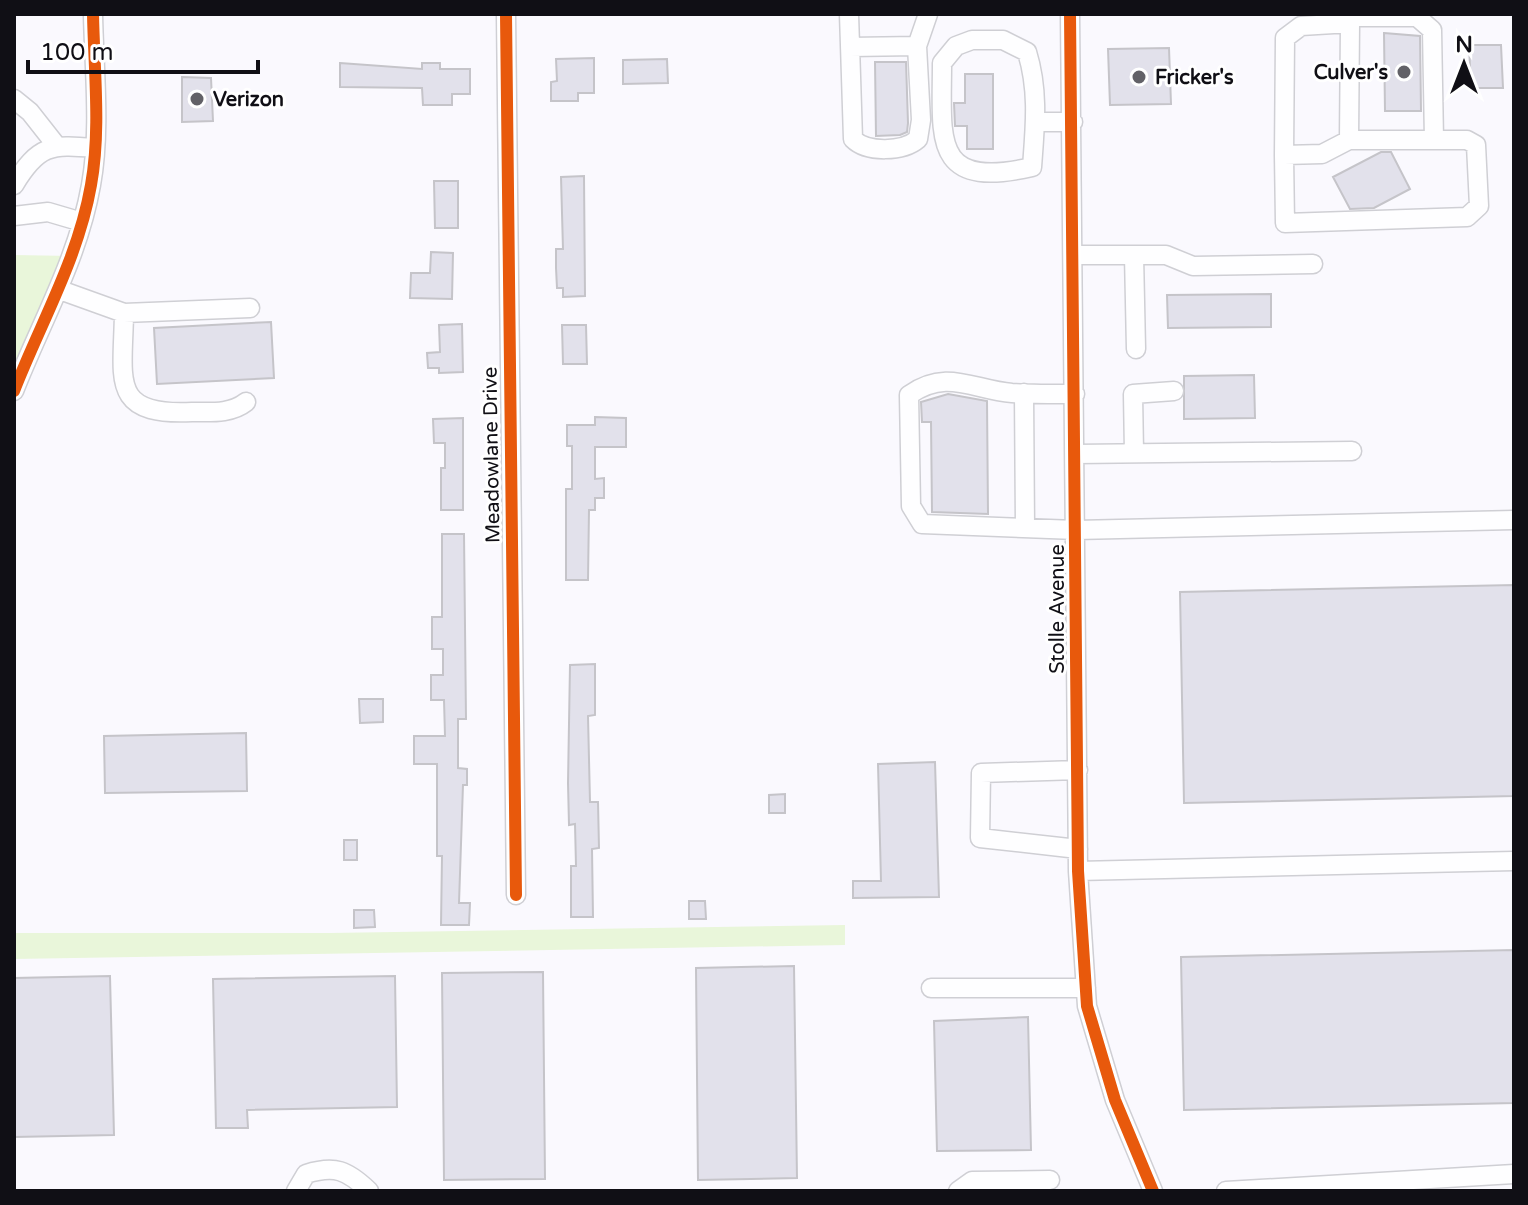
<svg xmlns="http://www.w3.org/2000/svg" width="1528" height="1205" viewBox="0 0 1528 1205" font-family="'Varela Round',sans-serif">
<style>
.green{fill:#e9f6da}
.building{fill:#e2e1eb;stroke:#c5c4c9;stroke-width:2}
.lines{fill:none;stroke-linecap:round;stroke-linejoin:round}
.minor-casing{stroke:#cfcfd4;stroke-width:21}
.minor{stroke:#fefeff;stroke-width:18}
.cycleway-casing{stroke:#fff;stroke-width:17}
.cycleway{stroke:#e8590c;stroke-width:12}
.poi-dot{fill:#626167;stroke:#fff;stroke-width:3}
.labels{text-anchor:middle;stroke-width:6;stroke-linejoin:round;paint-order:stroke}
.poi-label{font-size:20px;font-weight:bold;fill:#100f15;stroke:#fff;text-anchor:start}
.street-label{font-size:20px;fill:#100f15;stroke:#fff}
</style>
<rect width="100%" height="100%" fill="#faf9fe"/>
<!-- green -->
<path class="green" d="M14,255L72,256L14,391Z
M845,925V945L14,959V933H329Z"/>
<!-- building -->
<path class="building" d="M1384,33L1420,36L1421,111H1385Z
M1469,45H1501L1503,88H1471Z
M1169,48L1171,104L1110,105L1108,49Z
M594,58V93H578V101H551V82L557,81L556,59Z
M667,59L668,83L623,84V60Z
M875,62H906L908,123L907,132L900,135L876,136Z
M340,63L422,69V63H440V69H470V94H452V105H423L422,88L340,87Z
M965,74H993V149H967V126H955L954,103H965Z
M182,77L211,78L213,121L182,122Z
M1381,152H1391L1410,189L1374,208L1350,209L1333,177Z
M584,176L585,296L563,297V288H557L556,268V249H563L561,177Z
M434,181H458V228H435Z
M431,252L453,253L452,299L410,298L411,273H430Z
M1271,294V327L1168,328L1167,295Z
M271,322L274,378L157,384L154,328Z
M462,324L463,372L439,373V368H428L427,353L440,352L439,325Z
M562,325H586L587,364H563Z
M1254,375L1255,418L1184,419V376Z
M948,394L987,401L988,514L932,512L931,422H922L921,402Z
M595,417L626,418V447H595V479L604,478V498H595V510H589L588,580H566V489H572V446H567V425H595Z
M463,418V510H441V468H445V443H434L433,419Z
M442,534H464L466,719H458V768L467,769V785H463L459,903H470L469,925H441L442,856H437V764H414V736H445L444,700H431V675H443V649H432V617H442Z
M1514,585V796L1184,803L1180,592Z
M595,664V715L588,716L590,802H598L599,848L592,849L593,917H571V866H576L575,824L569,825L568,783L570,665Z
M359,699H383V722L360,723Z
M246,733L247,791L105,793L104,736Z
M935,762L939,897L853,898V881H881L878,764Z
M785,794V813H769V795Z
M344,840H357V860H344Z
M689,901H705L706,919H689Z
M354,910H374L375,927L354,928Z
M1514,950V1103L1184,1110L1181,957Z
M794,966L797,1178L698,1180L696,968Z
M543,972L545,1179L444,1180L442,973Z
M110,976L114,1135L14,1137V978Z
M395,976L397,1107L247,1110L248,1128H216L213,979Z
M1028,1017L1031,1150L937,1151L934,1021Z"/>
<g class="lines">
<defs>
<path id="minor" d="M506,14L516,895
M849,14L853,139C867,153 903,152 918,139L921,120L917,46L928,14
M1070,14L1078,871L1087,1006L1115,1100L1153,1191
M1350,17H1417L1432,30L1434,140
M1350,23L1301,26L1285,38L1284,155L1322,154L1349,140L1350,23V14
M972,40H1003L1027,52C1039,91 1035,127 1032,167C931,190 942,139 942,63L956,46Z
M850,47L917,46
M14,99L30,112L56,145
M1035,122H1073
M1284,155L1285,223L1467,217L1479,206L1476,145L1467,140H1349
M14,185C38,145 51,144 94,148
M14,216L48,212L82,222
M1074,255H1166L1193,266L1313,264
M1134,255L1136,349
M60,290L124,313L250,308
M124,313C123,380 109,416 192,412C211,412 231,414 246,402
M14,391C41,322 78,259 91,185C101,130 94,70 93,14
M1024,393L1025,528
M1075,394C1054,394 1033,394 1012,393C973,390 947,368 909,395L911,506L922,524L1076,530L1514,520
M1134,453L1133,394L1174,391
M1076,454L1352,451
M1078,770L981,773L980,838L1078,849
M1078,871L1514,861
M931,988H1086
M296,1191L306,1174C335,1165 347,1170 369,1191
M958,1191L972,1181L1050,1180
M1226,1191L1514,1174"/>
</defs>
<!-- minor casing -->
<use href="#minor" class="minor-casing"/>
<!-- minor -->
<use href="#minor" class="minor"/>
<defs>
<path id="cycleway" d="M506,14L516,895
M1070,14L1078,871L1087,1006L1115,1100L1153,1191
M14,391C41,322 78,259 91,185C101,130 94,70 93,14"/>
</defs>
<!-- cycleway casing -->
<use href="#cycleway" class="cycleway-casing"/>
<!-- cycleway -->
<use href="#cycleway" class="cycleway"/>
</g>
<!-- markers -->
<g class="poi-dot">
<circle cx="1404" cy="72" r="8"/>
<circle cx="1139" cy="77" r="8"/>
<circle cx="197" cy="99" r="8"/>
</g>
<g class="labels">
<!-- poi labels -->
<g class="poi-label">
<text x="1388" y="79" text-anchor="end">Culver's</text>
<text x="1155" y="84">Fricker's</text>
<text x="213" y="106">Verizon</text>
</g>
<!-- street labels -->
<g class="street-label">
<text transform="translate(491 455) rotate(-91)" y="7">Meadowlane Drive</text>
<text transform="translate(1057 609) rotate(-90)" y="7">Stolle Avenue</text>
</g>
</g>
<!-- border -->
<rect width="1528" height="1205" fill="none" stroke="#100f15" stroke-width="32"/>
<!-- north arrow -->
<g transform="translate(1464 64)" stroke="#ffffff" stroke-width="6" paint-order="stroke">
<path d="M0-6L14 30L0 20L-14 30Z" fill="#100f15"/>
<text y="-12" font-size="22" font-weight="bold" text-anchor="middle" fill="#100f15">N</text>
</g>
<!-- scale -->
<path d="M28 60v12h230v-12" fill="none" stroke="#100f15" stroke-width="4"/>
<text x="40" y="60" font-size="24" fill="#100f15" stroke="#ffffff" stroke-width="6" paint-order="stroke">100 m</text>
</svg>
